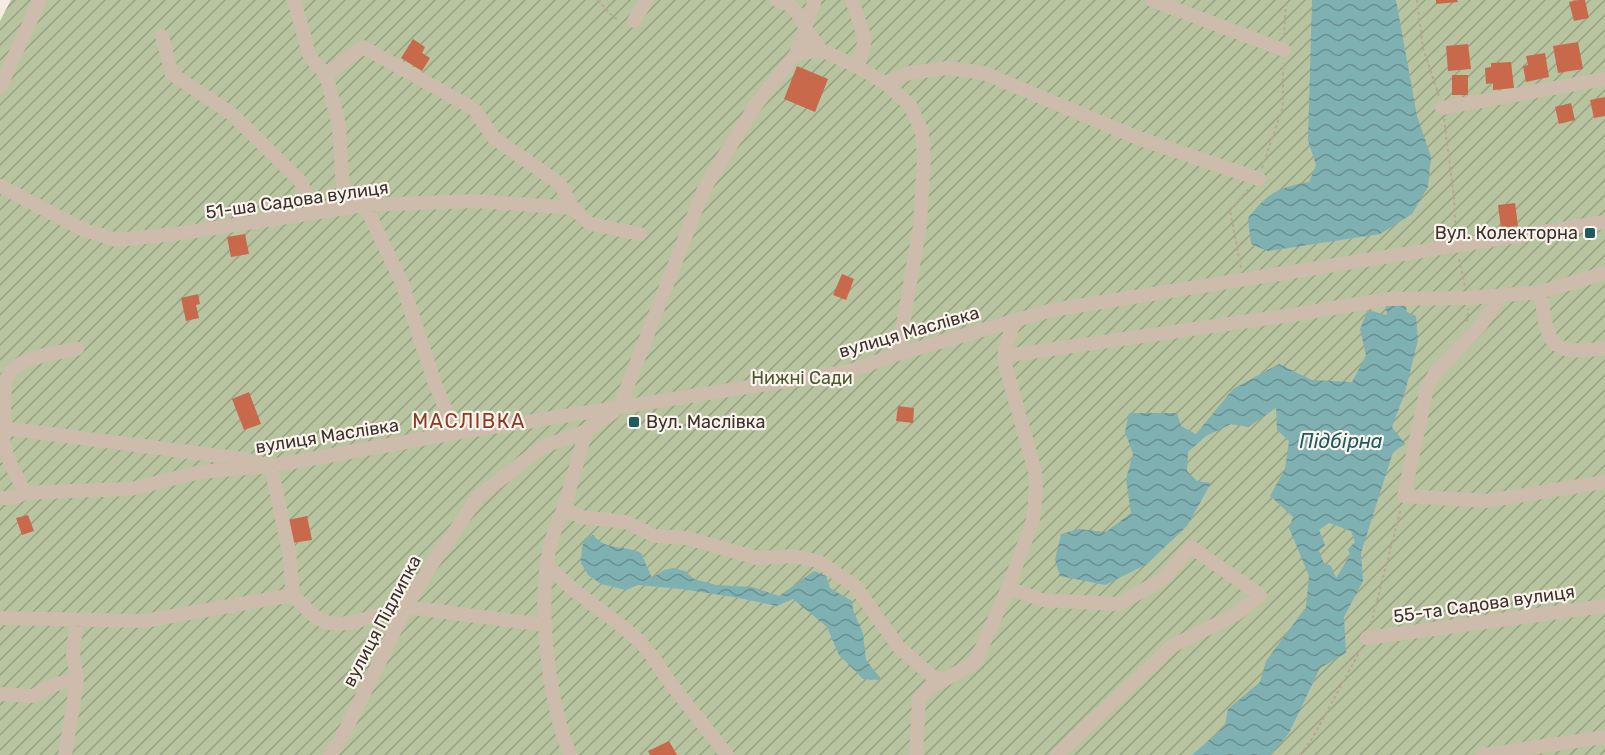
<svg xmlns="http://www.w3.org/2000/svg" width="1605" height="755" viewBox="0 0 1605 755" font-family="Rubik,sans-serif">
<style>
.garden{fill:url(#garden-furrows)}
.water{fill:url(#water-waves);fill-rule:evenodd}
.building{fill:#c8694b}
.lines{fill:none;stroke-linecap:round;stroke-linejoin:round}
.path{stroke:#b9a596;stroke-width:2;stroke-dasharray:3 3;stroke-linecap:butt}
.minor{stroke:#cdbbac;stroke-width:14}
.poi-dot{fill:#1f5a5e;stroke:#fbf5ee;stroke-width:2}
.labels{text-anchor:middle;stroke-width:4.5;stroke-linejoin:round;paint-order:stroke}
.street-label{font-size:18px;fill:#3b302b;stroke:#fbf5ee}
.poi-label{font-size:18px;fill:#3b302b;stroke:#fbf5ee;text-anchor:end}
.park-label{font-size:18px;fill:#4a5a2e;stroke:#fbf5ee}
.neighbourhood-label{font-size:20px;letter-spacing:1.5px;fill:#8c3b22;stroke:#fbf5ee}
.water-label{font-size:20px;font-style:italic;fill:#1f5a5e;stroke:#fbf5ee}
</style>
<defs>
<pattern id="garden-furrows" width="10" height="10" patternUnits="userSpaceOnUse" patternTransform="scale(1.5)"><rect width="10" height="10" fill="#b8c4a0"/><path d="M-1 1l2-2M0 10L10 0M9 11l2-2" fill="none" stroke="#97a083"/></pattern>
<pattern id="water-waves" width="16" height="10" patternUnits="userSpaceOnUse" patternTransform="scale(1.5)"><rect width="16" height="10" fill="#7fb0b2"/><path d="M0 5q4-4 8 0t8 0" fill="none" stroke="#699091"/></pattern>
</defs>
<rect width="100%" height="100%" fill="#f4ebe1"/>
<!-- garden -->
<path class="garden" d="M11,0H1605V755H0V21Z"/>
<!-- water -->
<path class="water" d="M1312,0H1396L1417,116L1431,157L1428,187L1412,214L1380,234L1268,251L1251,244L1248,218C1267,194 1278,187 1309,182L1316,165L1308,140Z
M1404,301L1407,312L1416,316L1418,340L1405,392L1392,427L1405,444L1393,452L1361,553L1363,581L1344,617L1346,653L1320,668L1289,733L1271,755H1192L1225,726L1228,709L1260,682L1266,661L1306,607L1309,576L1289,528L1293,517L1270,496L1285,469L1289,441L1277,430L1276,408L1248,427L1231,424L1206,436L1188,452L1187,471L1197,481L1211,483L1187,526L1147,564L1105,585L1060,576L1055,560L1061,534L1079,529L1106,532L1131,513L1126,479L1133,454L1125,432L1129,413H1177L1181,426L1196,434L1233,389L1279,364L1312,380L1352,382L1366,355L1360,329L1368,310L1387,315L1385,303ZM1329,523L1351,531L1355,542L1348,549L1350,555L1336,578L1331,566L1324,563L1319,551L1325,545L1319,530Z
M593,535C608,552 622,544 641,553L652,578L664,570L673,568L685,571L694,579L716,585L752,587L779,596L814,571L826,576L830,588L852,601L853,610L863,633L866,660L882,680L863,679L839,655L827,627L793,599L777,606L734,597L681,589L638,585L626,590L601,584L588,575L581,563L582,547L585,538Z"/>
<!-- building -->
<path class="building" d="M1436,0H1457L1458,2L1436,4Z
M1578,0H1585L1589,18L1574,21L1569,2Z
M413,39L425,47L422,53L430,58L422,71L401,58Z
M1578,42L1583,69L1558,73L1553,46Z
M1468,44L1471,69L1448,71L1446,46Z
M1545,53L1549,77L1526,82L1523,66L1528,65L1526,56Z
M1511,62L1514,88L1493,90V83L1486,84L1485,68L1491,67V63Z
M797,66L828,79L815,112L784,99Z
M1452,75H1468V95H1452Z
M1605,97V116L1594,118L1590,100Z
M1571,103L1575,120L1559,124L1555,107Z
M1515,203L1518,226L1501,228L1498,205Z
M245,234L249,254L231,257L227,237Z
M842,274L854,279L846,300L833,295Z
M198,294L200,304L196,305L199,318L186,321L181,298Z
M249,392L261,424L244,430L232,399Z
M898,406L914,408L913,423L896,421Z
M28,515L34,531L22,535L16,518Z
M307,516L312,540L292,543L288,520Z
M669,741L677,755H650L648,751Z"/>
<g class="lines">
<!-- path -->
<path class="path" d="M598,0L614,18L620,19
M1417,0L1423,48L1439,96
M1284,36L1286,0
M1444,119L1454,198L1456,233
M1262,168L1283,107V63
M1459,259L1465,286
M1241,268L1230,210L1248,190
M1467,322L1468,309
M1371,624L1401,508
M1300,755L1312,739L1361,649"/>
<!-- minor -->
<path class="minor" d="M294,0L310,57L326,74L363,47L474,109L494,138L560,184L573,208
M777,0L790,5L800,16L807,31L821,50
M852,0L865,39L858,67
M1152,0L1284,50
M634,21L647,0
M162,36L172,74L232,114L300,181L315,213
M796,54L815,0
M326,74L339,126L343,187L351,208
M885,83L909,73L948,68L984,73L1138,138L1259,179
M0,87L40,0
M1442,108L1605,79
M0,186L84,230L117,240L183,233L365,205L475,201L573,208L590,224L640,234
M365,205L402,283L435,384L456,433
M1541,292C1547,344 1549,356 1605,348
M1501,296L1480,326L1436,372L1427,388L1404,496L1486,501L1605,482
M1004,356L1298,314L1388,299L1468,298L1541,292L1605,273
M619,408L704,189L755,106L796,54L821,50L858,67L885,83L910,105L922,132L924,158L920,225L898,354
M4,428L244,459L271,466L289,552L293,595
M25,493L8,458L3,441L5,382C14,355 54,354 77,349
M0,498H14L25,493L43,492L131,489L200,472L271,466L456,433L850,371L898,354L1052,310L1605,222
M564,508L581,517L626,522L655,536L687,538L757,558L793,556L818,561L855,586L898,646L928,673L940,681
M547,563C573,597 613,614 642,644C652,654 659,667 667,678C686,704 707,729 727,755
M1008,588L1042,600L1118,604L1162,580L1191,547L1260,595L1235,615L1172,646L1057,755
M0,618L144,621L293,595C302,604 313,618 326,622C348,629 382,612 406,607L545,625
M1367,638L1605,606
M0,694L33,696L56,684L77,680
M65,755L77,680L73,653L77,620
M330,755L339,743L377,667L406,607L430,567L478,497L542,447L586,431L615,411
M570,755C548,699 537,604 550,546C553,532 560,520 564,507C572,482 579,456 586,431
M916,755L919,699L929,688L975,663L1008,588L1033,520L1036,492L1035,471L1005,364V348L1015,320
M1483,755L1605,737"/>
</g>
<!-- markers -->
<g class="poi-dot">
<rect x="1584" y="227" width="12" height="12" rx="3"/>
<rect x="628" y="416" width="12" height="12" rx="3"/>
</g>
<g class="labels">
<!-- street labels -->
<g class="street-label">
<text transform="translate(297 200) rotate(-8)" y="6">51-ша Садова вулиця</text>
<text transform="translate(909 332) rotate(-16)" y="6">вулиця Маслівка</text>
<text transform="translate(327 436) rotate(-9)" y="6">вулиця Маслівка</text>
<text transform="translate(1484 604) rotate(-8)" y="6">55-та Садова вулиця</text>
<text transform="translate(382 621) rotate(-62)" y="6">вулиця Підлипка</text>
</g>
<!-- poi labels -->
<g class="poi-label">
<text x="1578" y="239">Вул. Колекторна</text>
<text x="646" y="428" text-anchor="start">Вул. Маслівка</text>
</g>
<!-- park labels -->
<g class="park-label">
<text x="802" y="384">Нижні Сади</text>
</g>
<!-- neighbourhood labels -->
<g class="neighbourhood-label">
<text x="469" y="428">МАСЛІВКА</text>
</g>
<!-- water labels -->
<g class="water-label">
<text x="1341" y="448">Підбірна</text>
</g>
</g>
</svg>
